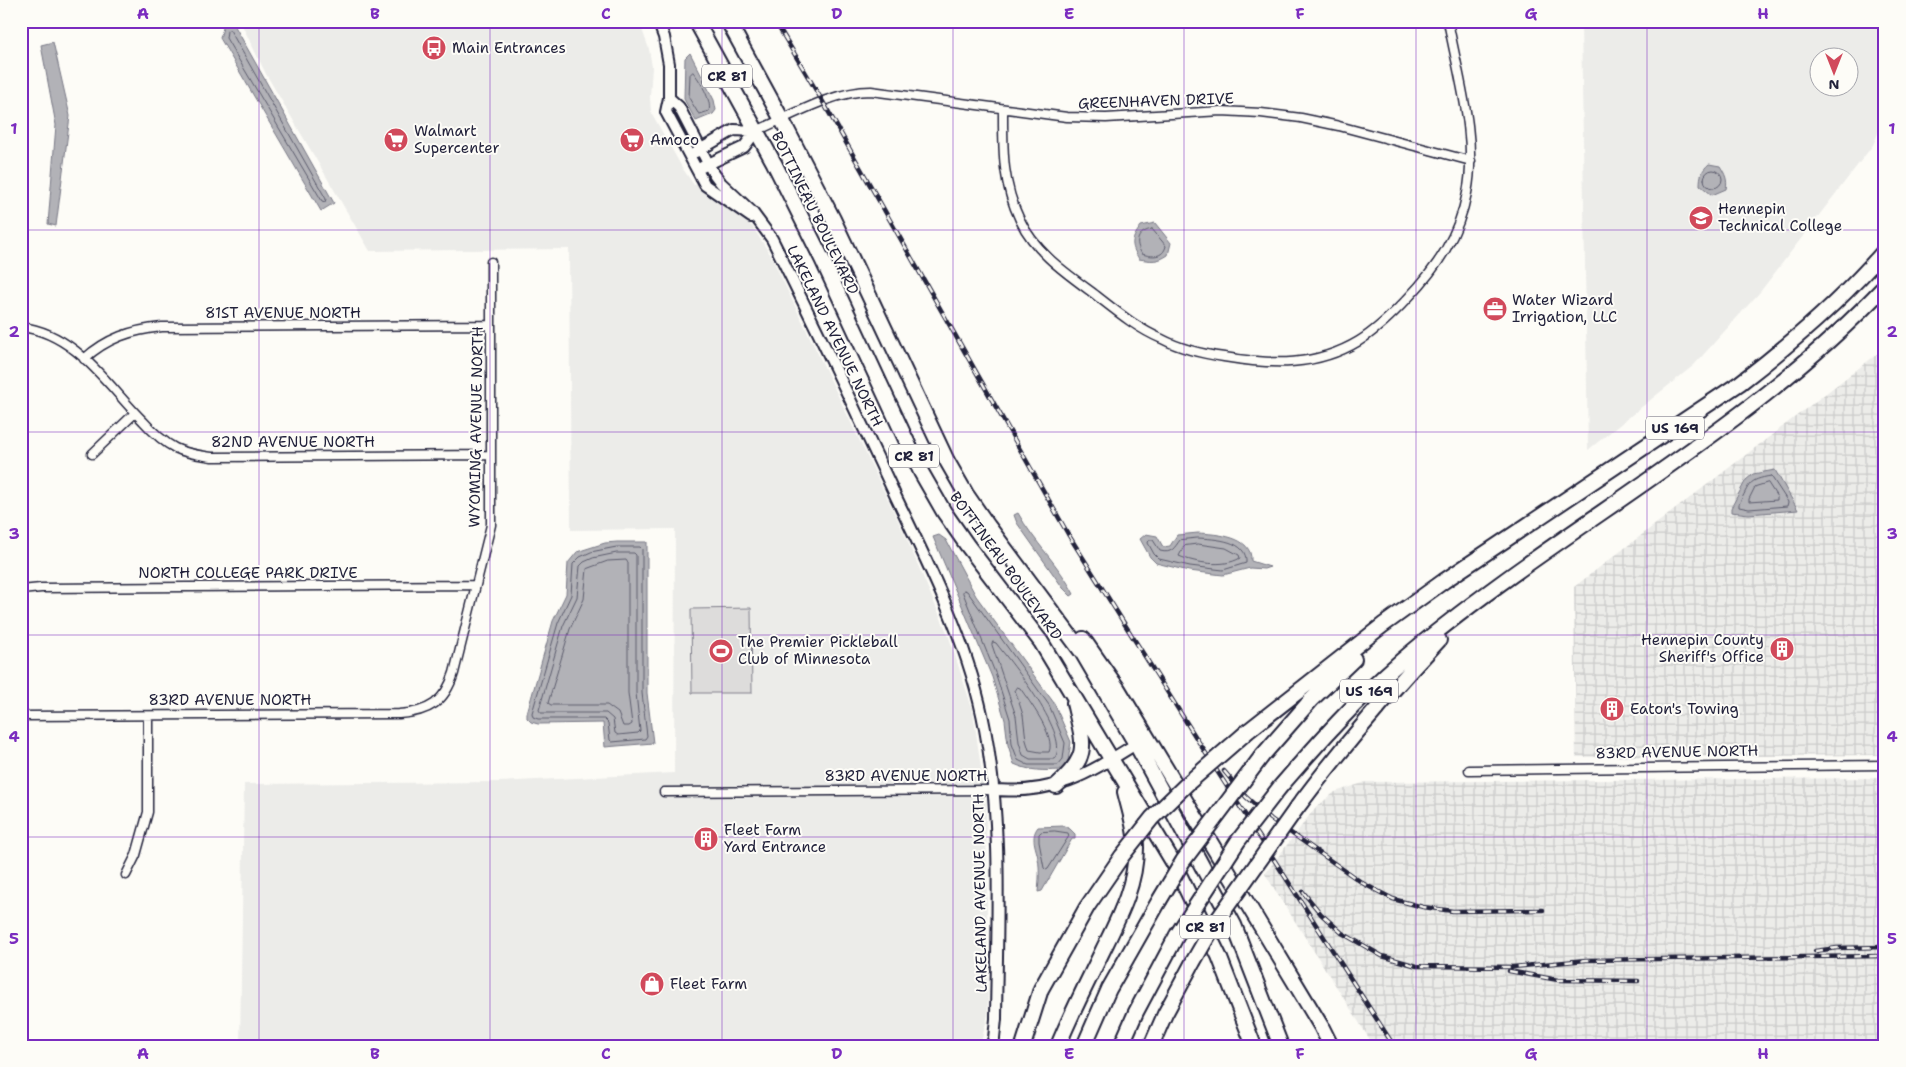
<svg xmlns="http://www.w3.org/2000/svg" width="1906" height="1067" viewBox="0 0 1906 1067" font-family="'Shantell Sans',sans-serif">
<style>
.built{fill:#ecece9;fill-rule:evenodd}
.industrial{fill:url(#industrial-grid)}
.green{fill:#dddcdb;stroke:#807f8b}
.water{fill:#b2b2b7;stroke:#787885}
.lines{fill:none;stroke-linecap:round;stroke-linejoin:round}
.shore{stroke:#5c5c6d;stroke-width:1}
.street-casing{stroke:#22223b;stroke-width:11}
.secondary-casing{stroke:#22223b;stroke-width:14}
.highway-casing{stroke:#22223b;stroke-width:18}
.street{stroke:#fdfcf7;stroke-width:8}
.secondary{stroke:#fdfcf7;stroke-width:10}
.highway{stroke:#fdfcf7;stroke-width:14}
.rail-casing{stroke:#22223b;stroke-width:4.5}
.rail{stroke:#fdfcf7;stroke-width:2.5;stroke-dasharray:8;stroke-linecap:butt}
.highway-bridge-casing{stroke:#22223b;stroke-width:18;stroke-linecap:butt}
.highway-bridge{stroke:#fdfcf7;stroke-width:14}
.grid{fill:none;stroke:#7b2cbf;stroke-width:1;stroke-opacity:0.55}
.labels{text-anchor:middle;stroke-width:4;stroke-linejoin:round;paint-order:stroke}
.shield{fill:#fdfcf7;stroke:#646373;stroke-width:1}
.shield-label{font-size:14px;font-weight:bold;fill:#22223b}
.poi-label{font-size:15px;fill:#22223b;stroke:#fdfcf7;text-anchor:start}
.street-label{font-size:15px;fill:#22223b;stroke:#fdfcf7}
.neatline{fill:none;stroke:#7b2cbf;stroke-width:2}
.grid-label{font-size:16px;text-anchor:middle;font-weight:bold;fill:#7b2cbf}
</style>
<defs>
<pattern id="industrial-grid" width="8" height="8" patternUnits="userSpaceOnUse" patternTransform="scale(1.25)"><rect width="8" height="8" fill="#ecece9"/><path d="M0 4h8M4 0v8" fill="none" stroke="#cacac9"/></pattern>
</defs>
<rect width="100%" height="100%" fill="#fdfcf7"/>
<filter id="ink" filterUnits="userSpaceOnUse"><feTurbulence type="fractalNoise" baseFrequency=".02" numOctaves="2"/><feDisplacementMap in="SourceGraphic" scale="10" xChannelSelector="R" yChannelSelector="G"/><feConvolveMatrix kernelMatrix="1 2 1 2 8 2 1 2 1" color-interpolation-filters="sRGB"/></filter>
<g filter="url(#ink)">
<!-- built -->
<path class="built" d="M240,21H639L649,49L652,67L650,97L651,112L683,169L694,185L700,184L752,226L770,254L905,535L949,637L973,711L986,804L988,1015L980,1046H240L244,784L499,782L674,773L675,529L571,530L569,249L370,251L266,74Z
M1581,21H1885V117L1873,145L1760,292L1694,365L1588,450ZM1818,58H1848V88H1818Z"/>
<!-- industrial -->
<path class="industrial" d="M1885,348V755L1576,757L1574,587Z
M1885,778V1046H1374L1265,874L1315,808L1335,792L1366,782Z"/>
<!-- green -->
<path class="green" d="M751,608L752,693H692L691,609Z"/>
<!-- water -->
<path class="water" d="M225,21H232L334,203L321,211L220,38Z
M53,42L70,116L56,226L48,224L56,125L41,45Z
M690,53L714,100L716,110L713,114L696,121L684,99L685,58Z
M1709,164L1720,166C1725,174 1728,180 1726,189L1712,195L1700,185C1700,175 1702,170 1709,164Z
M1155,223L1171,243L1168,255C1158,262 1151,261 1139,259C1130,244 1131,240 1141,226Z
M1775,470L1798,510L1749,514L1731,512V508L1746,480L1753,474Z
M1018,513C1034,542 1059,565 1074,594L1071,596L1063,588L1017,523L1014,515Z
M1198,533C1216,534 1253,536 1251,561L1270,567L1264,569L1250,568L1223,575L1189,571L1156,563L1150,557L1140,539L1146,534L1157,536L1163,547L1170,546L1177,535Z
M939,535L946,540L976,596L1054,703L1071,742L1068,761L1060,770C1043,771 1030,771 1014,764L1008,745L1005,720L992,677L933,537Z
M617,542H647V693L653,743L605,747L603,723L538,724L531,722L527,718V713L553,621L566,594L568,563L577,552L583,550L605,543Z
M1064,826L1070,829L1075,834V839H1072L1042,891L1038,892C1039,881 1040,869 1038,858C1036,847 1030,837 1038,827Z"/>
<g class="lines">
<!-- shore -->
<path class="shore" d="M230,30L326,199L325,202L322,201L226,38L227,31Z
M693,72C700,80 712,101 709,111L700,114L698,113L689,98L690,75Z
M1704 179a9 9 0 1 1 18 0a9 9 0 1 1-18 0Z
M1152,229L1166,246C1163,258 1152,257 1142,254C1134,242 1137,232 1152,229Z
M1771,476L1788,502L1787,506L1749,509L1739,507V504C1750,484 1747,480 1771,476Z
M1768,483L1777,497V500L1749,502V499L1755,487Z
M1198,538C1215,539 1248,540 1246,563L1223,570L1190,566L1159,559L1154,554L1148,543L1149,540H1153L1160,551C1172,554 1174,548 1180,540Z
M1198,544L1226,548L1239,555L1240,558C1224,568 1195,563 1179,556L1184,546Z
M617,547H640L642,549V693L647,736L645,739L612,742L610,740L608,723L604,719H538L533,717L532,713L558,623L571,595L573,564L580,557L591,552Z
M617,553H634L636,555V693L640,731L638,733L618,735L615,733L613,719L606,713H541L539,710L563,626L577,597L580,566L584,562L593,558Z
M608,561L626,560L628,563V693L632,724L629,726H623L618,713L607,705H551L548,703L570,629L584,599L587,569Z
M964,590L967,591L1049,705L1065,743L1063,759L1058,765H1028L1018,760L1012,744L1010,719L996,675L963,593Z
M993,642L996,643C1011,663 1073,737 1054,759H1030L1023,755L1019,742L1016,716L992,645Z
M1017,687L1020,688C1029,701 1056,736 1049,752H1040L1029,750L1026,740L1023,715L1015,690Z
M1055,831L1068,833L1069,836L1048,869L1046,870L1044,868L1039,842V834L1041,832Z"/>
<defs>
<path id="street" d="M1003,109C1003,149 1002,183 1020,220C1035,252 1066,273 1093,293C1115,310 1136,328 1162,339C1181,349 1203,354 1224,357C1272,365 1316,367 1359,341C1378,329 1393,314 1408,298C1437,268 1459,235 1467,193C1478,139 1458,75 1448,21
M756,131C791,116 833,91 871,91L1067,117L1106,118L1221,111L1261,113L1301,118L1339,126L1471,161
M21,327C76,333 107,385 143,421C152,431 163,442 175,448C187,454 199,455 212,457L491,455
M84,359C107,338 132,330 162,327L491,325
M92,454L135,413
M21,590L41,588L476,585
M21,716L399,714C429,712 445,702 454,673L491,525V262
M1469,770L1885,765
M664,792L994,790
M126,875L136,855L148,812V716"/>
<path id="secondary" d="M658,21L664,37L669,64V98L666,112L705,185L751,217
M669,98L679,107L712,171L721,183L752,212L772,239C815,325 856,411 896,497C932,572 970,647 985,729C1003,825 997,922 996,1019L994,1038L991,1046
M696,152L734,130L756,131
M702,167L744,147L756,131
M994,790C1056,794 1086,775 1136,744"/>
<path id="highway" d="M696,21L774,163L822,259L921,472L944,512L967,545L1041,642L1173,862L1219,956L1254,1046
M728,21L782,120L833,219L947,461L966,494L988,526L1082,652L1136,744L1234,925L1281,1046
M1083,639L1118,689L1321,1026L1331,1046
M1248,731L1383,625L1444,581L1740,383C1792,343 1842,300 1885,250
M1262,756L1311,700L1354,659
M1056,786C1091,755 1084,745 1074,703
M1280,787C1318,743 1357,699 1401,661C1556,529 1744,436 1885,286
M1296,809C1340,750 1388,694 1439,640
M1023,1046L1041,989L1087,907L1122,856
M1058,1046C1071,1014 1087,983 1102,952C1118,919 1136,886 1136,848C1136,829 1129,809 1125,792
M1084,1046L1109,989L1159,901
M1121,1046L1136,1012L1177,935
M1151,1046L1165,1014L1193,962"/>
</defs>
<!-- street casing -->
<use href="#street" class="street-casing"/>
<!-- secondary casing -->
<use href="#secondary" class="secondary-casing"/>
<!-- highway casing -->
<use href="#highway" class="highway-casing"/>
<!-- street -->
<use href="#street" class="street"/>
<!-- secondary -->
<use href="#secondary" class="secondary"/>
<!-- highway -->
<use href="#highway" class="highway"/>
<defs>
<path id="rail" d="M775,21L823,102L1068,534L1217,771L1394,1046
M1224,771L1246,797L1271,819L1364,884L1393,899L1423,907L1453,911L1543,910
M1303,892L1321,914L1342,933L1382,956L1417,966L1513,967L1586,960L1885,956
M1815,951L1837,948L1885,947
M1509,971L1558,980L1638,981"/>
</defs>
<!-- rail casing -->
<use href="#rail" class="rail-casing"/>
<!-- rail -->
<use href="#rail" class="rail"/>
<defs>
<path id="highway-bridge" d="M1122,856L1152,818L1187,784L1248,731
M1159,901L1183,861L1262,756
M1177,935L1238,841L1280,787
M1193,962L1216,922L1296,809"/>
</defs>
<!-- highway-bridge casing -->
<use href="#highway-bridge" class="highway-bridge-casing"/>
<!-- highway-bridge -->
<use href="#highway-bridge" class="highway-bridge"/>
</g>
</g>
<!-- grid -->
<path class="grid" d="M259,21V1046M490,21V1046M722,21V1046M953,21V1046M1184,21V1046M1416,21V1046M1647,21V1046M21,230H1885M21,432H1885M21,635H1885M21,837H1885"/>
<!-- icons -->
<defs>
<symbol id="bus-disc" viewBox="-11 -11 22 22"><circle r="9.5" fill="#d1495b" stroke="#fdfcf7"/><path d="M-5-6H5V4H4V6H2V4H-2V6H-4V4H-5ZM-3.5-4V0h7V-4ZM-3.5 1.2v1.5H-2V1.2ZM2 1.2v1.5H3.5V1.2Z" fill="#fff"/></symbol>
<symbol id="supermarket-disc" viewBox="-11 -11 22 22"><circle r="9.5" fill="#d1495b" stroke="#fdfcf7"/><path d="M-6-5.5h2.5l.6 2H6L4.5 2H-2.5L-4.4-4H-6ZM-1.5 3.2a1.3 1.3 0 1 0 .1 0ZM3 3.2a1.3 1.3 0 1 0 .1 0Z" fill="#fff"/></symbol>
<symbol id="university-disc" viewBox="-11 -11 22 22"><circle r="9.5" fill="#d1495b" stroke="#fdfcf7"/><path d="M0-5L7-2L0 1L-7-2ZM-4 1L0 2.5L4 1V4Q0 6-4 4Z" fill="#fff"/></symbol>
<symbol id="office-disc" viewBox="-11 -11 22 22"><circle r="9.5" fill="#d1495b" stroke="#fdfcf7"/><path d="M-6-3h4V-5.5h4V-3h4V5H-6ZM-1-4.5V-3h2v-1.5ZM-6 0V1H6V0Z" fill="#fff"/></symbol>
<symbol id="building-disc" viewBox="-11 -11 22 22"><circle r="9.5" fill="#d1495b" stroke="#fdfcf7"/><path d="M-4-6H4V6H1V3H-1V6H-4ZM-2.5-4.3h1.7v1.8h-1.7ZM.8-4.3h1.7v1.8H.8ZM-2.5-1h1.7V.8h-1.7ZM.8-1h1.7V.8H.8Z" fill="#fff"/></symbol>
<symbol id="stadium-disc" viewBox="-11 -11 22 22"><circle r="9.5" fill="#d1495b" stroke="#fdfcf7"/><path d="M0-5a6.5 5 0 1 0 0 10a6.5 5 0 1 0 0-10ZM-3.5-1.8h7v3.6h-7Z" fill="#fff"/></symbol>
<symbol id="shop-disc" viewBox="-11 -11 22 22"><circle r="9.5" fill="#d1495b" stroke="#fdfcf7"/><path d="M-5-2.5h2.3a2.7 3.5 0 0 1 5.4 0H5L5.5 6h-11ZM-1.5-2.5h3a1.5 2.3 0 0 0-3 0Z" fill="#fff"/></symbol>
</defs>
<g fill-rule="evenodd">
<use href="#bus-disc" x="420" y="34" width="28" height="28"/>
<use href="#supermarket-disc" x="382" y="126" width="28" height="28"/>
<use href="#supermarket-disc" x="618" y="126" width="28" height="28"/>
<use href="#university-disc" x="1687" y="204" width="28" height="28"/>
<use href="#office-disc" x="1481" y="295" width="28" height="28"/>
<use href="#building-disc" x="1768" y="635" width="28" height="28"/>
<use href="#stadium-disc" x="707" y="637" width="28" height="28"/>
<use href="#building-disc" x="1598" y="695" width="28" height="28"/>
<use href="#building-disc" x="692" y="825" width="28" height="28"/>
<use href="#shop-disc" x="638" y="970" width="28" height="28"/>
</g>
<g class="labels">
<!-- shield labels -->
<g class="shield">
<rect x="702" y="64.5" width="50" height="23" rx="4"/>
<rect x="1646" y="416.5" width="58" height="23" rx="4"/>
<rect x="889" y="444.5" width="50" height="23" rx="4"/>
<rect x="1340" y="679.5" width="58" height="23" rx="4"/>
<rect x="1180" y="915.5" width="50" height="23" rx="4"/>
</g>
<g class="shield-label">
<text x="727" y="81">CR 81</text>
<text x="1675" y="433">US 169</text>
<text x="914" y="461">CR 81</text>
<text x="1369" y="696">US 169</text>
<text x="1205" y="932">CR 81</text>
</g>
<!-- poi labels -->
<g class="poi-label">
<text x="452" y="53">Main Entrances</text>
<text x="414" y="136">Walmart<tspan x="414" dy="17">Supercenter</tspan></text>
<text x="650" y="145">Amoco</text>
<text x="1718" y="214">Hennepin<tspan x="1718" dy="17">Technical College</tspan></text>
<text x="1512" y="305">Water Wizard<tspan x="1512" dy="17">Irrigation, LLC</tspan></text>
<text x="1764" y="645" text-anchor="end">Hennepin County<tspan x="1764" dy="17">Sheriff's Office</tspan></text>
<text x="738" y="647">The Premier Pickleball<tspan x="738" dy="17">Club of Minnesota</tspan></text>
<text x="1630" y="714">Eaton's Towing</text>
<text x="724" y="835">Fleet Farm<tspan x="724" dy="17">Yard Entrance</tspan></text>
<text x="670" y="989">Fleet Farm</text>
</g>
<!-- street labels -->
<g class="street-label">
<text transform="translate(1156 101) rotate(-2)" y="5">GREENHAVEN DRIVE</text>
<text transform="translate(815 213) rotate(64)" y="5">BOTTINEAU BOULEVARD</text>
<text x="283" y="318">81ST AVENUE NORTH</text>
<text transform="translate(835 336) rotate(64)" y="5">LAKELAND AVENUE NORTH</text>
<text transform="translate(476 427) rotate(-89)" y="5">WYOMING AVENUE NORTH</text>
<text x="293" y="447">82ND AVENUE NORTH</text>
<text transform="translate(1006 566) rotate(54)" y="5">BOTTINEAU BOULEVARD</text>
<text x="248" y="578">NORTH COLLEGE PARK DRIVE</text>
<text x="230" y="705">83RD AVENUE NORTH</text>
<text transform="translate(1677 752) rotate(-1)" y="5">83RD AVENUE NORTH</text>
<text x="906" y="781">83RD AVENUE NORTH</text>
<text transform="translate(980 893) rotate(-91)" y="5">LAKELAND AVENUE NORTH</text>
</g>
</g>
<!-- margin -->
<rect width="1906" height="1067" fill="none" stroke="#fdfcf7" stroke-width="55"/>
<!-- north arrow -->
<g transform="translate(1834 72) rotate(180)"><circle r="24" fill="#fdfcf7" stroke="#a5a5ac"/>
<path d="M0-4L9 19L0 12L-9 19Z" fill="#d1495b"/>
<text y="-8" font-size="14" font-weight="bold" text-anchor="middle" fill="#22223b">N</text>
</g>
<rect x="28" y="28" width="1850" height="1012" class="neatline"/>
<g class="grid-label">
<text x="143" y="19">A</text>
<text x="375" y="19">B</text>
<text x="606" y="19">C</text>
<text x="837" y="19">D</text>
<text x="1069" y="19">E</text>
<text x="1300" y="19">F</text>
<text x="1531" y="19">G</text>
<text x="1763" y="19">H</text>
<text x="14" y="134">1</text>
<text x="1892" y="134">1</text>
<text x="14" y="337">2</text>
<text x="1892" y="337">2</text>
<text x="14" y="539">3</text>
<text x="1892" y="539">3</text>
<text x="14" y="742">4</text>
<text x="1892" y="742">4</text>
<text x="14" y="944">5</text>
<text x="1892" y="944">5</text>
<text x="143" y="1059">A</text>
<text x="375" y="1059">B</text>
<text x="606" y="1059">C</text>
<text x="837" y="1059">D</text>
<text x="1069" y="1059">E</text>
<text x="1300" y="1059">F</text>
<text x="1531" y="1059">G</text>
<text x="1763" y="1059">H</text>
</g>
</svg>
